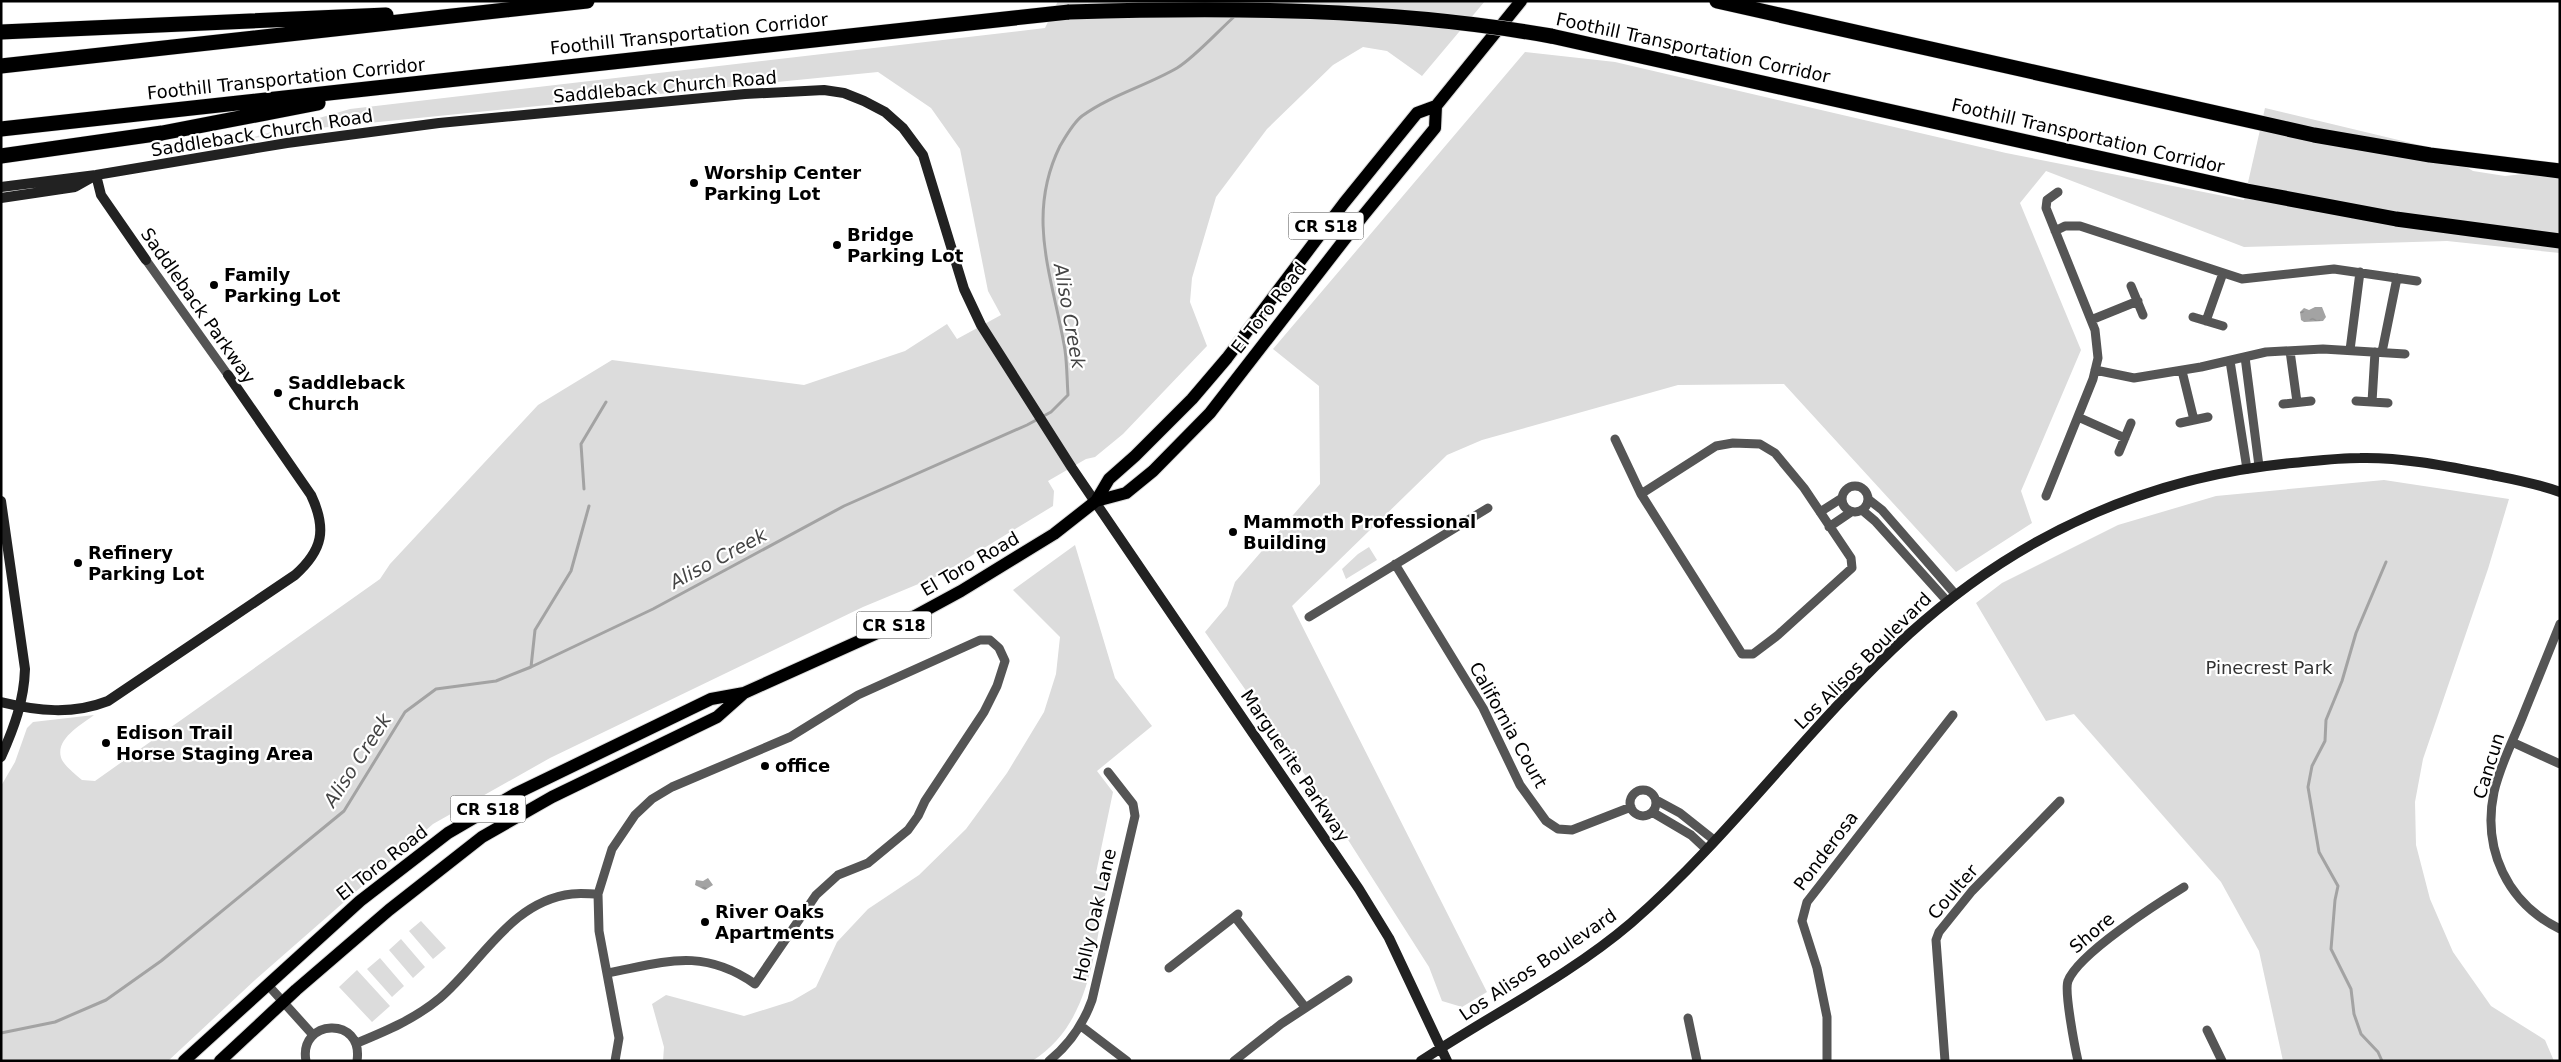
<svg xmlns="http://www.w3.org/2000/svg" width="2561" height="1062" viewBox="0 0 2561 1062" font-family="'DejaVu Sans',sans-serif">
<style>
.green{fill:#dcdcdc}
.water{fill:url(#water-ripples)}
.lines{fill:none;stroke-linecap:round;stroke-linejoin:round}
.stream{stroke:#a3a3a3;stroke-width:3}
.primary-casing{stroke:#dbdbdb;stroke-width:14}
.highway-casing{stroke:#dbdbdb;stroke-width:16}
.street{stroke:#555;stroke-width:9}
.secondary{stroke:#222;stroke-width:10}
.primary{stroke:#000;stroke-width:12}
.highway{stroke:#000;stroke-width:15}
.highway-bridge-casing{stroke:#dbdbdb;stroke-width:16;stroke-linecap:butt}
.highway-bridge{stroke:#000;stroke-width:15}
.poi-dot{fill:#000;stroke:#fff;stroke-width:2}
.labels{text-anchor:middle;stroke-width:4.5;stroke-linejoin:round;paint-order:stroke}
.shield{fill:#fff;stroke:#4c4c4c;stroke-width:1}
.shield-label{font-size:16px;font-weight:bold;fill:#000}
.street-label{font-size:18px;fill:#000;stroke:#fff}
.poi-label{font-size:18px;font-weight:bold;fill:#000;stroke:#fff;text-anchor:start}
.park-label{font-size:18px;fill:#333;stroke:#fff}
.water-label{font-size:19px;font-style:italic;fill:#444;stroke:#fff}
</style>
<defs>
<pattern id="water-ripples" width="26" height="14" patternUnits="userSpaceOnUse" patternTransform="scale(1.25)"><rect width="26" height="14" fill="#a3a3a3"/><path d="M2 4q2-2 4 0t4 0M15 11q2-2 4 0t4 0" fill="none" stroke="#8b8b8b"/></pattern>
</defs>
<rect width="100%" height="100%" fill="#fff"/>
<!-- green -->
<path class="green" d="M1058,1H1485L1422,76L1387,51L1363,47L1333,65L1267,129L1216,197L1192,278L1190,302L1207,346L1123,434L1095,457L1086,459L1048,481L1054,491L1053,506L940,575L863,607L550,758L433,824L255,980L168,1061H1V786L15,762L27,728L33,722L94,715C81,725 53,740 62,760C66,767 76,775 82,780L95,781L380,579L390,564L538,405L612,360L804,385L905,351L947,324L957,339L1001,315L988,291L960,149L931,108L878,72L319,128L247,139L350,109L1045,28Z
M1525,52L1615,62L2006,153L2244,200L2265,108L2436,149L2473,171L2505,176L2560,170V253L2447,241L2244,247L2046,171L2020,203L2081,350L2021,491L2032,523L1956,572L1784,384L1678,385L1482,440L1447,455L1292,606L1487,992L1462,1007L1442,1001L1429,967L1322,799L1205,632L1227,606L1235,582L1320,484L1319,386L1273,349Z
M2384,480L2509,499L2488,569L2423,759L2415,802L2416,845L2430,899L2453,952L2491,1006L2545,1040L2554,1061H2283L2259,951L2221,882L2074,714L2046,721L1976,603L2002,583L2118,525L2216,496Z
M1075,545L1115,678L1152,726L1097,771L1113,792L1096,873L1107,886C1094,948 1092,1024 1032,1061H663L664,1047L652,1004L666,995L744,1016L792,1001L816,987L837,942L868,909L919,875L966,829L1007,773L1044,712L1056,674L1060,637L1013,590Z
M1369,547L1377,560L1346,579L1342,569L1358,554Z
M421,921L446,948L433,959L409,931Z
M401,939L425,967L413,978L389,950Z
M380,958L404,986L392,997L367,969Z
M357,970L390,1006L372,1022L339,987Z"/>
<!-- water -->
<path class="water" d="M2315,307H2322L2326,317L2323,321L2304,322L2301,320L2300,312L2304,308L2309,310Z
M708,878L713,885L705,890L695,885L696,880L703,881Z"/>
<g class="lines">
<!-- stream -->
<path class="stream" d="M584,489L581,444L606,402
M531,667L535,630L571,571L589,506
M1,1033L55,1022L106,1000L161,961L344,811L405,712L436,689L496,681L531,667L653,609L844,506L1027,425L1051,412L1068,395C1067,380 1067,364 1065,350C1053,278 1025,217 1060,146C1066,136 1073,123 1082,116C1111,95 1146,86 1177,68C1195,57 1219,30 1236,15
M2382,1061L2378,1052L2361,1034L2354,1014L2351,989L2331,949L2335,900L2338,886L2319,852L2308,787L2312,766L2325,741L2326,720L2342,681L2356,633L2386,562"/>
<defs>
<path id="primary" d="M1096,501L1109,479L1135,456L1192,399L1227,358L1344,203L1417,113L1436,106L1521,1
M184,1061L360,901L448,833L515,794L711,699L744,693L915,616L961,591L1054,534L1096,501L1126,493L1153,471L1210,413L1362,217L1435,128L1436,106
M220,1061L296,990L389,910L482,837L552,797L717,717L744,693"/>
<path id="highway" d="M1717,1L2314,135L2430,155L2560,171
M1,32L386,15
M1551,36L2247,191L2396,219L2560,241
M1,66L587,1
M1,129L1069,12
M1,156L162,133L318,103"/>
</defs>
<!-- primary casing -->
<use href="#primary" class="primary-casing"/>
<!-- highway casing -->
<use href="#highway" class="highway-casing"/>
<!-- street -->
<path class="street" d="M2055,231L2065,226H2080L2242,279L2334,269L2417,281
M146,260L228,375
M2131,286L2143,315
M2193,317L2223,326
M2091,320L2138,301
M2206,321L2223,273
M2350,350L2360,272
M2290,351L2297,402
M2382,352L2397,278
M2245,357L2259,466
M2230,361L2247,469
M2095,370L2134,378L2201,367L2266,352L2323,349L2405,354
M2182,371L2194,420
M2356,401L2388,403
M2372,402L2375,352
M2283,404L2311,401
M2078,417L2125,438
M2180,423L2208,417
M1615,439L1641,494L1742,654H1753L1778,635L1852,568L1851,558L1804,488L1775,453L1760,444L1733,443L1716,446L1641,494
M2119,452L2131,423
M1842 499a13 13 0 1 1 26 0a13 13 0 1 1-26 0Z
M2046,496L2093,379L2098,358L2095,330L2046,208L2047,200L2058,192
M1868,499L1882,510L1956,595
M1862,510L1875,521L1947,601
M1820,512L1842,498
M1829,527L1851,512
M1395,564L1483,708L1520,785L1546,821L1558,829L1572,830L1631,807
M1309,617L1488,508
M2560,624C2548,654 2536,684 2524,713C2514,739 2500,765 2494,792C2482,849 2507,903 2560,929
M2512,742L2560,764
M1630 803a13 13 0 1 1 26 0a13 13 0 1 1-26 0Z
M1656,800L1680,813L1714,840
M1652,812L1691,835L1706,849
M1235,917L1305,1007
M1169,968L1238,914
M608,973C665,962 702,947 755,984L816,895L838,875L868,863L908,830L918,816L925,801L984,712L997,686L1005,661L999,648L990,640H980L858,695L790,737L672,787L652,799L635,815L612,849L598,894L599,931L619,1038L615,1061
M267,984L313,1035
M1688,1018L1697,1061
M1081,1026L1127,1061
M2207,1030L2222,1061
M357,1043C386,1031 415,1019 440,998C482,962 511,901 572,894C580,893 590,894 598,894
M306,1061C298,1019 364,1015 357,1061
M1049,1061C1070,1044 1083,1025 1092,1000L1135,816L1133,804L1108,772
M1234,1061L1281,1024L1348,980
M1827,1061V1017L1817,968L1802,921L1807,902L1953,715
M1945,1061L1936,940L1939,932L1972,891L2060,801
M2078,1061C2075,1048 2064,991 2068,981C2078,954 2158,903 2184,887"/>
<!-- secondary -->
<path class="secondary" d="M96,175L101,195L146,260
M1,187L96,175L287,143L439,123L745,94L824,90L844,93L864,101L885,112L903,128L923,155L964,289L981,325L1072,468L1359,889L1389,938L1447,1061
M1,198L75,187L91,178
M1,501L25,669C24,701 14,728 1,757
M1,702C38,711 72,715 108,701L295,575C323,550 327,529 311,495L228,375
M1421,1061C1489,1016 1569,976 1631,923C1732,835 1810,724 1909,634C2017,536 2146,477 2292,463C2314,461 2337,458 2360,458C2402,457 2446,466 2487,474C2512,479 2536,483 2560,492"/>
<!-- primary -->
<use href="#primary" class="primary"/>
<!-- highway -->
<use href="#highway" class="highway"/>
<defs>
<path id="highway-bridge" d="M1069,12C1230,7 1392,8 1551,36"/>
</defs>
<!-- highway-bridge casing -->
<use href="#highway-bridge" class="highway-bridge-casing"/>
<!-- highway-bridge -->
<use href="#highway-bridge" class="highway-bridge"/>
</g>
<!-- markers -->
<g class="poi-dot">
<circle cx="694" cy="183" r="5"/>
<circle cx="837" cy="245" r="5"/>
<circle cx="214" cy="285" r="5"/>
<circle cx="278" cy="393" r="5"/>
<circle cx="1233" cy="532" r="5"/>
<circle cx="78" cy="563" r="5"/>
<circle cx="106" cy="743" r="5"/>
<circle cx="765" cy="766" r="5"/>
<circle cx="705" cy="922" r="5"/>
</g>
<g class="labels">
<!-- shield labels -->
<g class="shield">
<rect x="1288.5" y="212.5" width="75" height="27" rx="4"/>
<rect x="856.5" y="611.5" width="75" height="27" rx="4"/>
<rect x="450.5" y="795.5" width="75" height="27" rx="4"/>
</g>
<g class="shield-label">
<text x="1326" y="232">CR S18</text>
<text x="894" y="631">CR S18</text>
<text x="488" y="815">CR S18</text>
</g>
<!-- street labels -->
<g class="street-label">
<text transform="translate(689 34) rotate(-6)" y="6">Foothill Transportation Corridor</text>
<text transform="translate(1693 48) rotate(12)" y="6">Foothill Transportation Corridor</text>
<text transform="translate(286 79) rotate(-6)" y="6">Foothill Transportation Corridor</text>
<text transform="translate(665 87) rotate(-5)" y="6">Saddleback Church Road</text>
<text transform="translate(262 133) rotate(-9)" y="6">Saddleback Church Road</text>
<text transform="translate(2088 136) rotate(13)" y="6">Foothill Transportation Corridor</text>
<text transform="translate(198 306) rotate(55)" y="6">Saddleback Parkway</text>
<text transform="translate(1269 308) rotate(-52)" y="6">El Toro Road</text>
<text transform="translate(970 564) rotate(-30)" y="6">El Toro Road</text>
<text transform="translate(1863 661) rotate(-45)" y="6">Los Alisos Boulevard</text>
<text transform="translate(1508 725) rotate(61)" y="6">California Court</text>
<text transform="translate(1295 766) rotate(56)" y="6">Marguerite Parkway</text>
<text transform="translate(2489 766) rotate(-73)" y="6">Cancun</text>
<text transform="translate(1826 851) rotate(-53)" y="6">Ponderosa</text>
<text transform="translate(382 863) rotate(-38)" y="6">El Toro Road</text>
<text transform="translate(1953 892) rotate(-49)" y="6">Coulter</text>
<text transform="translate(1095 915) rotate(-77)" y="6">Holly Oak Lane</text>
<text transform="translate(2092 933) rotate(-40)" y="6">Shore</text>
<text transform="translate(1538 965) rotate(-34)" y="6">Los Alisos Boulevard</text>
</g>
<!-- poi labels -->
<g class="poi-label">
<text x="704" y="179">Worship Center<tspan x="704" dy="21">Parking Lot</tspan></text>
<text x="847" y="241">Bridge<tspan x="847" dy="21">Parking Lot</tspan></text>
<text x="224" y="281">Family<tspan x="224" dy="21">Parking Lot</tspan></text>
<text x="288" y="389">Saddleback<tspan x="288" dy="21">Church</tspan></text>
<text x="1243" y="528">Mammoth Professional<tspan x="1243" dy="21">Building</tspan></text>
<text x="88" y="559">Refinery<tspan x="88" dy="21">Parking Lot</tspan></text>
<text x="116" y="739">Edison Trail<tspan x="116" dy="21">Horse Staging Area</tspan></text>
<text x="775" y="772">office</text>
<text x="715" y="918">River Oaks<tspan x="715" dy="21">Apartments</tspan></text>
</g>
<!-- park labels -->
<g class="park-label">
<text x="2269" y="674">Pinecrest Park</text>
</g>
<!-- water labels -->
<g class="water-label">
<text transform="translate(1070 316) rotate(80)" y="7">Aliso Creek</text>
<text transform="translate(718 558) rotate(-28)" y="7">Aliso Creek</text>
<text transform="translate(357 760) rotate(-57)" y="7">Aliso Creek</text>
</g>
</g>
<!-- border -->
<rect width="2561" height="1062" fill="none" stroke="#000000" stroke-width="5"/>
</svg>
